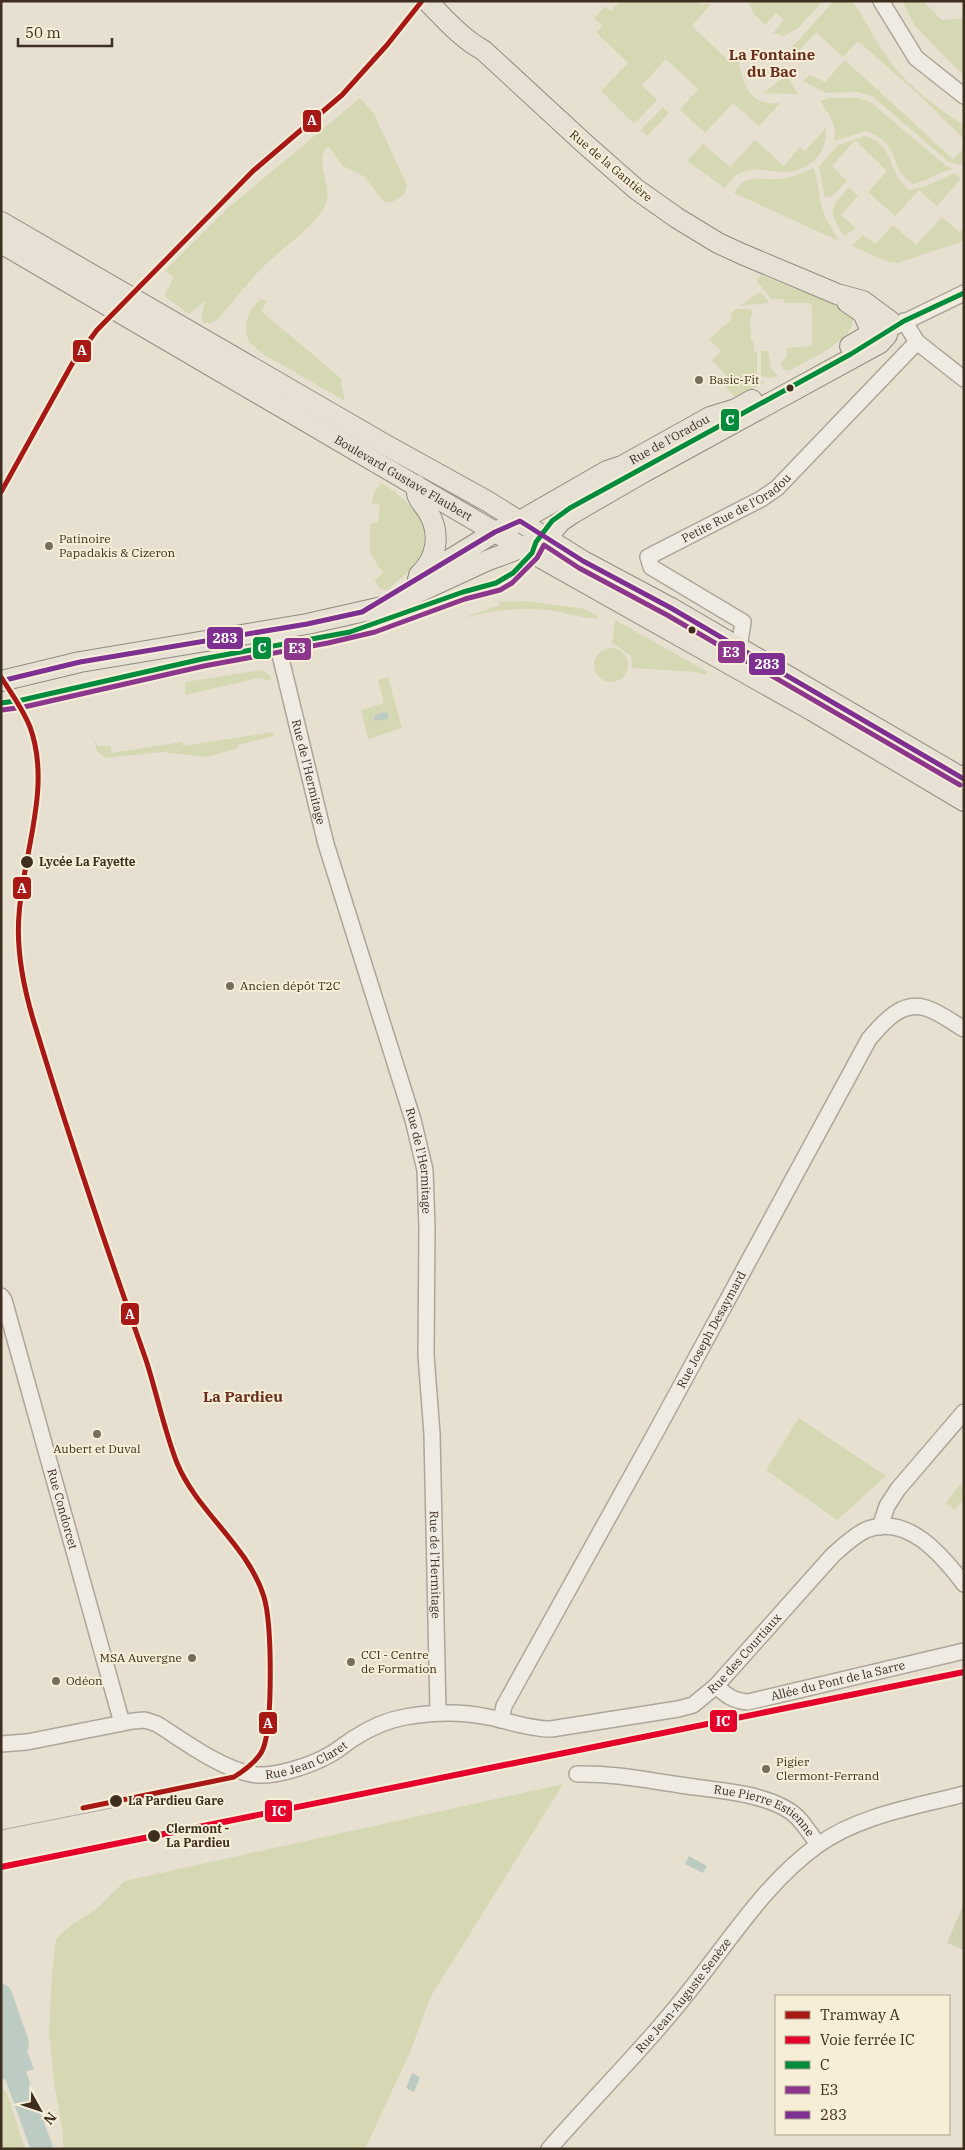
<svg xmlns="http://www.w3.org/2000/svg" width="965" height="2150" viewBox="0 0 965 2150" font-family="'IBM Plex Serif',serif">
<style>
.green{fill:#d6d7b3}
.cemetery{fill:#d1d1b3}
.water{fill:#bcccc2}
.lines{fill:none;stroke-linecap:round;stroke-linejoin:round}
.river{stroke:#bcccc2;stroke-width:22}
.minor-casing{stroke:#ada599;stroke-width:18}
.major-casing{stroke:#928b80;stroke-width:22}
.minor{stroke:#efebe3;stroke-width:15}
.major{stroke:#e6e1d4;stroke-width:20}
.tram{stroke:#afaaa2;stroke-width:1}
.bus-1-casing{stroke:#f7eed8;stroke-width:9}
.bus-2-casing{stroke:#f7eed8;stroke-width:9}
.bus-3-casing{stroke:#f7eed8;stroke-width:9}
.bus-1{stroke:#008c3c;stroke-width:5}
.bus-2{stroke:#8c368c;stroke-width:5}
.bus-3{stroke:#7d2f92;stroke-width:5}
.rail-1-casing{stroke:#f7eed8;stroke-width:10}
.rail-1{stroke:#e4002b;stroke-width:6}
.tram-1-casing{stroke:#f7eed8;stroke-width:9}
.tram-1{stroke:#a81815;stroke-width:5}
.poi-dot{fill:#786c5e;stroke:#f7eed8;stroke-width:2}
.bus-dot{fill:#3d2e20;stroke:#f7eed8;stroke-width:2}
.labels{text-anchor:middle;stroke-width:4;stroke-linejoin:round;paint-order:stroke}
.street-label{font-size:12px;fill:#3d2e20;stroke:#f7eed8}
.poi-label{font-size:12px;fill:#3d2e20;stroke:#f7eed8;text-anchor:start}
.stop-label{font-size:12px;font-weight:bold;fill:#3d2e20;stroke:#f7eed8;text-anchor:start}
.quarter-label{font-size:15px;font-weight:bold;fill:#6b2e1e;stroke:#f7eed8}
.line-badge{stroke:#f7eed8;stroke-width:2}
.badge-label{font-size:14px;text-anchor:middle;font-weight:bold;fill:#fff}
</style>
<rect width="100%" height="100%" fill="#e7e0d1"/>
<!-- green -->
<path class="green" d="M620,1H698L703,4H711L692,26L730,62L737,55C743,81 747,107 780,103L759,126L733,103L705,133L680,110L698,89L666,59L642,85L657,100L634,124L601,91L628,63L596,32L602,26L594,18L605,6L611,11Z
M748,1H823L798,28L784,36L773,33L784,20L776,13L765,25L754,14Z
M834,1H852C866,20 875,41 889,60C905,83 939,110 964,125V139L918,94L858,41L843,57L816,32L793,58L792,47Z
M902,1H923L942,20L964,18V76L915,26Z
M845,60L953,159L964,148V164L959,165L949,162L872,96L857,92L826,93L803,81L809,75L825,82Z
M787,75L798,94L763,93Z
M360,98L374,114L407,185L404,195L390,203L383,201L365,177L343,166L328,146C312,163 336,188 324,208C309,231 282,248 263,267C247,283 233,302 218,319L211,323H203L201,317L205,301L189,314L164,296L174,277L165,271L228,208Z
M829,98H857L869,101L945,165L953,169C938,172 928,181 913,184C893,171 899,160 887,144C881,137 873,134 866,131L834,141C838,125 829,114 820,101Z
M663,107L669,113L647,136L641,130Z
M826,128C828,153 809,172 784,172C772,172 758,167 745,171C736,174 730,180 725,188L687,161L703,144L730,167L755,140L784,166L800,147L805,151Z
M865,136C868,138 873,139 876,141C894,152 891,180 910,190L929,185L954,173L961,179L937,206L919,190L895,216L868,192L887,171L855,140L832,166L847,181L833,195L825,198L819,167L838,145Z
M813,168C818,179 818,189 820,200C823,216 831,228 839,241L734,193C744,173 761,180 779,179C791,178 802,173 813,168Z
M849,188L858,196L841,215L856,228L844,236C829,213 828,208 849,188Z
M942,217L959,232L964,228V241L897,263L888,262L852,246L863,235L875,244L893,225L916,245Z
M761,275L842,307C845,310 849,312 851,315C864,337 802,363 788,371L783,369L781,364L787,355L786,348L812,346V307L810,303H784L783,299H771L756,280Z
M760,292L768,300V303L740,306Z
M261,299L267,301L261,311L342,379L341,383L345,401L263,354C258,349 251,345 248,339C242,327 250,306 261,299Z
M736,309H751L752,316L750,317L751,340H753L754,352H757V379L764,383L736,398L722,383L727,377L712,360L721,351L709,339L732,319L730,314Z
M761,351H768L771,368L778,376L770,378L761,376Z
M381,483C405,497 435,523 421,554C414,569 399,580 387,590L380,588L374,581L383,573L370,553V524L378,522L380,504H372L374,492Z
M526,601L585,609L600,618C585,619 570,614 555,611C522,606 494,610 462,618L500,605L499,602Z
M615,620L708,672L705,675L696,672L632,668L631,656L612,643Z
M594 665a17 17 0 1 1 34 0a17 17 0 1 1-34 0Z
M262,670L268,674L272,679L264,681L263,677L185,695V682Z
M388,677L402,728L368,739L361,710L384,703L378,680Z
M273,732L274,736L238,745V748L206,757L163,752L105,758L97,751L94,738L98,746H111V753L182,742L183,746Z
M799,1418L886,1476L837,1520L766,1470Z
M960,1484L964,1487V1499L955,1510L946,1503Z
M563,1784L430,1998L411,2050L365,2149H63V2131L55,2089L49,2032L52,1973L56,1939L71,1925L95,1910L125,1881Z
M1,2085L8,2096L25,2149H1Z"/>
<!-- cemetery -->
<path class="cemetery" d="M964,1903V1950L947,1943Z"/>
<!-- water -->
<path class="water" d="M385,712L388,713V719L374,721L375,715Z
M689,1856L707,1866L703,1873L685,1864Z
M1,1984L34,2069L1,2080Z
M412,2073L420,2077L414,2092L406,2088Z"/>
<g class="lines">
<!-- river -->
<path class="river" d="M1,1995L18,2043L13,2068L42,2149"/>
<defs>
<g id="minor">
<path d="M881,1L916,58L964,96"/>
<path d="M904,321L917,342L964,379"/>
<path d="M881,331L890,329L964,293"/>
<path id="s1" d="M274,630L326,844L413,1120L425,1170L427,1228L426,1355L432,1434L438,1712"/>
<path id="s2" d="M739,648L743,622L651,567L648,557L761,499L777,488L917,342"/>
<path id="s3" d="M1,1296L4,1300L122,1723"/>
<path d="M880,1527L887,1506L898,1489L964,1412"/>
<path id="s4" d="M716,1686C726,1695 733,1701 748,1702L964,1651"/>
<path id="s5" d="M501,1720L504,1706L657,1430L869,1039C883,1023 901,1000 926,1008C939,1012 952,1022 964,1029"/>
<path id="s6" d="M1,1744L27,1742L133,1721L145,1720L157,1724C184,1741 220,1768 251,1774C272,1779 312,1765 331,1754C340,1749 347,1742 356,1737C370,1728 388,1720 405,1717C433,1712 460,1711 488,1717C509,1721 529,1729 551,1729L678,1709L693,1705L716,1686L832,1556C842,1547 853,1536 866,1530C907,1513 942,1555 964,1584"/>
<path id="s7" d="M577,1774C612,1773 646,1780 680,1785C713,1790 759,1792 788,1810C801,1817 809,1833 818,1844"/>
<path id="s8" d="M549,2149C598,2093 652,2040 697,1981C734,1934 769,1880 818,1845C860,1815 915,1807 964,1794"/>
</g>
<g id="major">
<path d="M1,222L384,444L487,501L583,561L671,608L964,779"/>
<path id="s9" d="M1,243L495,532L813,711L964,801"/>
<path d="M847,302L863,313L872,333L850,346"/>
<path d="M416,485C417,499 419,499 427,510C441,532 438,557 419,575"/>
<path id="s10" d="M418,579L495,532L520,521L607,471L622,466L710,417L736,409L752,400"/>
<path d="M1,681L80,662L307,624L391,605L486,561L547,538L561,521L573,513L644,472L880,343L887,335L890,321L863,301L837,294L742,254L718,243L677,218L636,189L585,144L483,50C462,39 444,18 427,1"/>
</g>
</defs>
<!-- minor casing -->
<use href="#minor" class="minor-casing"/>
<!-- major casing -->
<use href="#major" class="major-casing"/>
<!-- minor -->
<use href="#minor" class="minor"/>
<!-- major -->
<use href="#major" class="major"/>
<!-- tram -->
<path class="tram" d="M174,1454L175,1443
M1,1830L117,1807"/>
<defs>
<path id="bus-1" d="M1,703L22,700L202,659L350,632L463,592L496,583L513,573L532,553L536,542L552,521L570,508L851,354L904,321L964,293"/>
<path id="bus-2" d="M2,710L24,707L204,666L328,643L375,632L465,599L500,590L512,583L537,558L544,545L579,568L667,615L960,785"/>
<path id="bus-3" d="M1,681L80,662L307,624L362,612L495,532L520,521L583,561L671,608L964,779"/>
</defs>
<!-- bus-1 casing -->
<use href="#bus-1" class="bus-1-casing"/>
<!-- bus-2 casing -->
<use href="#bus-2" class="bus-2-casing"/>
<!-- bus-3 casing -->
<use href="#bus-3" class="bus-3-casing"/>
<!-- bus-1 -->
<use href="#bus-1" class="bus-1"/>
<!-- bus-2 -->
<use href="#bus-2" class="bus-2"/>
<!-- bus-3 -->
<use href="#bus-3" class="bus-3"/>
<defs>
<path id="rail-1" d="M1,1867L964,1672"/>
</defs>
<!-- rail-1 casing -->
<use href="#rail-1" class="rail-1-casing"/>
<!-- rail-1 -->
<use href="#rail-1" class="rail-1"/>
<defs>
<path id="tram-1" d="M1,492L72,364L97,330L253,171L342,95L387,45L422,1
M1,677C11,693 23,709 30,727C52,787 23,853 19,915C16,951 23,985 33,1019C68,1134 106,1247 146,1360C157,1394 164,1430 177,1463C197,1512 248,1545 264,1597C272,1624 273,1723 263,1749C258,1761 245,1770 234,1777L83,1808"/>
</defs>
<!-- tram-1 casing -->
<use href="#tram-1" class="tram-1-casing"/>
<!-- tram-1 -->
<use href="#tram-1" class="tram-1"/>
</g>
<!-- markers -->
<g class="poi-dot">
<circle cx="699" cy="380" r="5"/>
<circle cx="49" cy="546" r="5"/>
<circle cx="230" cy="986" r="5"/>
<circle cx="97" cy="1434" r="5"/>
<circle cx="192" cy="1658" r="5"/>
<circle cx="351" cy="1662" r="5"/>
<circle cx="56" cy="1681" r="5"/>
<circle cx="766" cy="1769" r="5"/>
</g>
<g class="bus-dot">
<circle cx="790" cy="388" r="4.5"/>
<circle cx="692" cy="630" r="4.5"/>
<circle cx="27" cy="862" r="7"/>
<circle cx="116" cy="1801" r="7"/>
<circle cx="154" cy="1836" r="7"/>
</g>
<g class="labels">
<!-- street labels -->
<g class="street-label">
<text transform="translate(611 166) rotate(40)" y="4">Rue de la Gantière</text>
<text dy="4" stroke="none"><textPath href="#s10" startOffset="288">Rue de l'Oradou</textPath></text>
<text dy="4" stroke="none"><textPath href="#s9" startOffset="466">Boulevard Gustave Flaubert</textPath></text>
<text dy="4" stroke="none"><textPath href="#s2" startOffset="245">Petite Rue de l'Oradou</textPath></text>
<text dy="4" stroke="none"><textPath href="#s1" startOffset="146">Rue de l'Hermitage</textPath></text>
<text dy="4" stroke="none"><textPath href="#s1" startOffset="551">Rue de l'Hermitage</textPath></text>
<text dy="4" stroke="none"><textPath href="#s5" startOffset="444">Rue Joseph Desaymard</textPath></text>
<text dy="4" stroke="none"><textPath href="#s3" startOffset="222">Rue Condorcet</textPath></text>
<text dy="4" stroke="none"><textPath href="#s1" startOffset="956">Rue de l'Hermitage</textPath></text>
<text dy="4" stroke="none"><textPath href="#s6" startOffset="798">Rue des Courtiaux</textPath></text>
<text dy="4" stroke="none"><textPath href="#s4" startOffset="129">Allée du Pont de la Sarre</textPath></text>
<text dy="4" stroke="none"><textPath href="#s6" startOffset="324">Rue Jean Claret</textPath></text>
<text dy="4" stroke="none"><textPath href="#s7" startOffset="194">Rue Pierre Estienne</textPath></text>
<text dy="4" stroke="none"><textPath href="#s8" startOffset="204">Rue Jean-Auguste Senèze</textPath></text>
</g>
<!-- poi labels -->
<g class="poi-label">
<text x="709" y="384">Basic-Fit</text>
<text x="59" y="543">Patinoire<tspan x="59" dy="14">Papadakis &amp; Cizeron</tspan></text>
<text x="240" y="990">Ancien dépôt T2C</text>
<text x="97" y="1453" text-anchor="middle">Aubert et Duval</text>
<text x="361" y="1659">CCI - Centre<tspan x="361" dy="14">de Formation</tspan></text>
<text x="182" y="1662" text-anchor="end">MSA Auvergne</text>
<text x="66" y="1685">Odéon</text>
<text x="776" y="1766">Pigier<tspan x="776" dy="14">Clermont-Ferrand</tspan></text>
</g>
<!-- stop labels -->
<g class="stop-label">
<text x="39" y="866">Lycée La Fayette</text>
<text x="128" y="1805">La Pardieu Gare</text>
<text x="166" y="1833">Clermont -<tspan x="166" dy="14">La Pardieu</tspan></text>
</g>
<!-- quarter labels -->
<g class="quarter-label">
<text x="772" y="60">La Fontaine<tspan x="772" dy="17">du Bac</tspan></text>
<text x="243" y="1402">La Pardieu</text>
</g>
</g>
<g class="line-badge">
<rect x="302" y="109" width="20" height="24" rx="5" fill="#a81815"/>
<rect x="72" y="339" width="20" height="24" rx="5" fill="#a81815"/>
<rect x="720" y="408" width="20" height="24" rx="5" fill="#008c3c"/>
<rect x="206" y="626" width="38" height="24" rx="5" fill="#7d2f92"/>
<rect x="252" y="636" width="20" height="24" rx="5" fill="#008c3c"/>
<rect x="283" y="637" width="29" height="24" rx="5" fill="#8c368c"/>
<rect x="717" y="640" width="29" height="24" rx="5" fill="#8c368c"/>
<rect x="748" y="652" width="38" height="24" rx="5" fill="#7d2f92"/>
<rect x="12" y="876" width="20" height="24" rx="5" fill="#a81815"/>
<rect x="120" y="1302" width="20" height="24" rx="5" fill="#a81815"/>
<rect x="709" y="1709" width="29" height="24" rx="5" fill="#e4002b"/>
<rect x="258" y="1711" width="20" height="24" rx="5" fill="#a81815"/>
<rect x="264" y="1799" width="29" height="24" rx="5" fill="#e4002b"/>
</g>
<g class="badge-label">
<text x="312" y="125">A</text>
<text x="82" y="355">A</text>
<text x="730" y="425">C</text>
<text x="225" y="643">283</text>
<text x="262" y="653">C</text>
<text x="297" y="653">E3</text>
<text x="731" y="657">E3</text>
<text x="767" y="669">283</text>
<text x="22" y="893">A</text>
<text x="130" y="1319">A</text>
<text x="723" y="1726">IC</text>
<text x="268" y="1728">A</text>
<text x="279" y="1816">IC</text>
</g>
<!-- border -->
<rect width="965" height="2150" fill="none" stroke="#3d2e20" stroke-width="5"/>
<!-- legend -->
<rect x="775" y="1995" width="175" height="140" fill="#f7eed8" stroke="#ada18e"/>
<rect x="785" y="2011" width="25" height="8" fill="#a81815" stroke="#ada18e"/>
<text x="820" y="2020" font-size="15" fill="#3d2e20">Tramway A</text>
<rect x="785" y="2036" width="25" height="8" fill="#e4002b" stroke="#ada18e"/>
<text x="820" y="2045" font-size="15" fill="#3d2e20">Voie ferrée IC</text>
<rect x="785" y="2061" width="25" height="8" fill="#008c3c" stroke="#ada18e"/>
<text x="820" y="2070" font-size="15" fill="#3d2e20">C</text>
<rect x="785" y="2086" width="25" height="8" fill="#8c368c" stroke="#ada18e"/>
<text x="820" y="2095" font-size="15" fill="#3d2e20">E3</text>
<rect x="785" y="2111" width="25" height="8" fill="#7d2f92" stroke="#ada18e"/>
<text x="820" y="2120" font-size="15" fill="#3d2e20">283</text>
<!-- north arrow -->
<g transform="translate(40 2110) rotate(130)" stroke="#f7eed8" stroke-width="4" paint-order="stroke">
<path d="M0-4L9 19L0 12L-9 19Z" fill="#3d2e20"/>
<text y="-8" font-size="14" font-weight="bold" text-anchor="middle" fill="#3d2e20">N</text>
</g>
<!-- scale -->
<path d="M18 38v8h94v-8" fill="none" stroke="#3d2e20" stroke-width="2.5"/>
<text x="25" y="38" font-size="15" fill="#3d2e20" stroke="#f7eed8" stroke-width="4" paint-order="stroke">50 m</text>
</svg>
